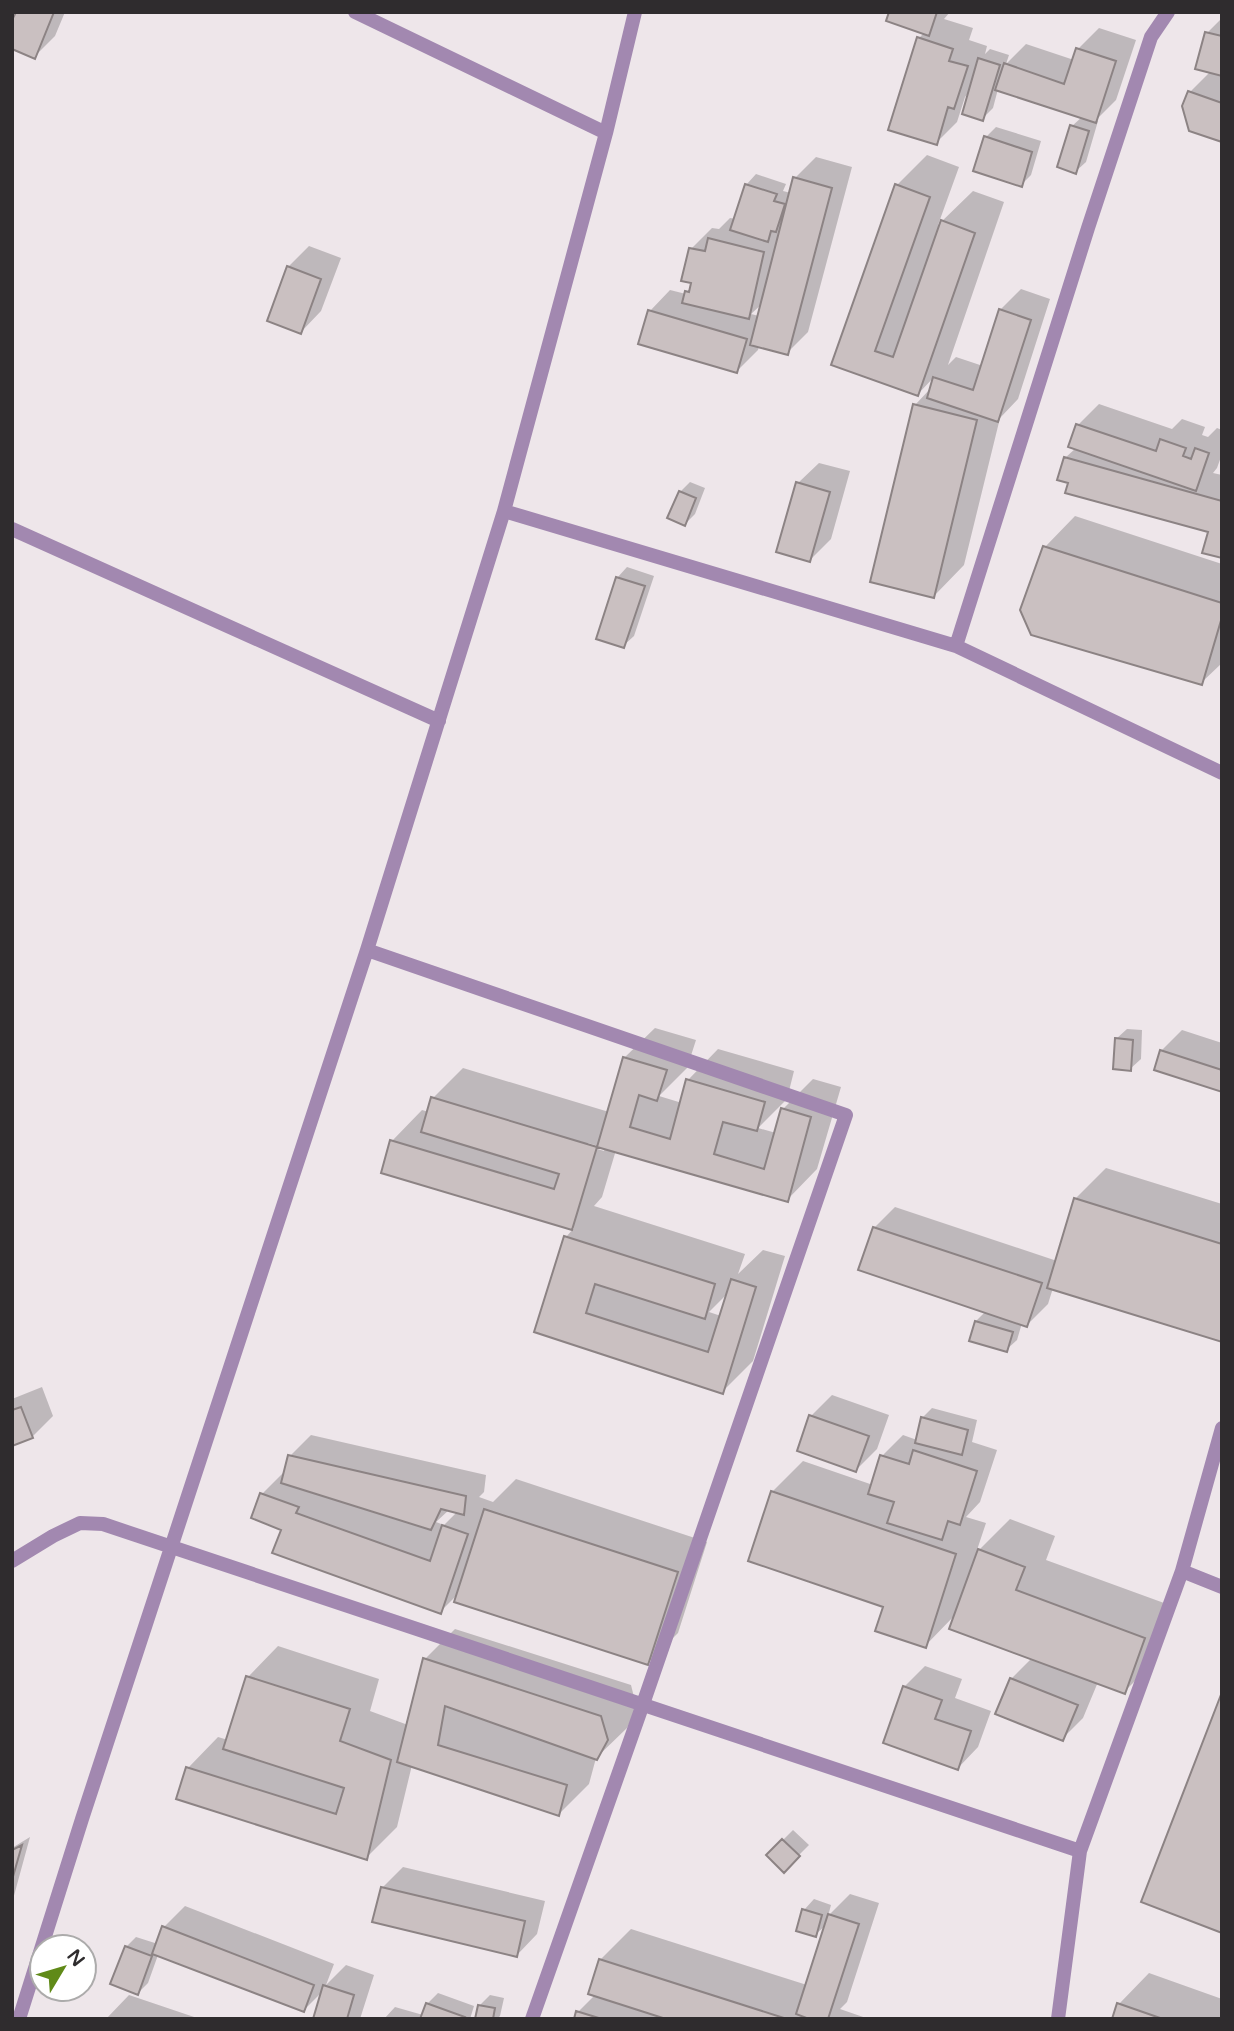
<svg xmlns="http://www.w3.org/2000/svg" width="1234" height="2031" viewBox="0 0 1234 2031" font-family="'Varela Round',sans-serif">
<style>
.shadow{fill:#0003;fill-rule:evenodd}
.building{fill:#cac0c1;stroke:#8c8384;stroke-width:2}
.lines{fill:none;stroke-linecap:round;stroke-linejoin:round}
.minor{stroke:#a288b0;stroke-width:14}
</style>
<rect width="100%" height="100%" fill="#eee6ea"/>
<!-- shadow -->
<path class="shadow" d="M18,12H65L55,36L34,57Z
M891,12H950L944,19L973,28L969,40L987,46L985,54L990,49L1009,55L1006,64L1026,44L1074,60L1078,49L1099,28L1136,40L1116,100L1096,120L1098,121L1086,162L1075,172L1072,126L1082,117L998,89L993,108L982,119L970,91L965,97L957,122L936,143L919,38L924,33Z
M1222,18V140L1190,92L1211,71L1207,33Z
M996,127L1041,141L1031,175L1021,185L986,137Z
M927,155L959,167L938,225L973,191L1004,202L948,365L956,357L983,366L1000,310L1021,289L1050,299L1018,399L1000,418L964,565L934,596L915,405L931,388L935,376L918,394L834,364L897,185Z
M816,157L852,167L808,332L787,353L759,346L758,350L737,371L650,311L670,290L686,294L692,286L691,249L712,228L719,229L730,218L736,219L746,185L756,174L786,184L783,191L791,193L795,178ZM763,303L759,316L751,314Z
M309,246L341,258L321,311L301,332L288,267Z
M1099,404L1172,429L1182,419L1205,427L1202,435L1208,437L1217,428L1222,430V454L1217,468L1213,473L1222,475V556L1210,531L1070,482L1065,458L1076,448L1078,425Z
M819,463L850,471L831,539L810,560L798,483Z
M690,482L705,488L695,514L685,524L680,492Z
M1075,516L1222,564V663L1201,683L1045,547Z
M627,567L654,576L634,636L623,646L617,578Z
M655,1028L696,1040L687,1068L659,1096L682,1103L688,1080L718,1049L794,1071L787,1099L758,1128L776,1133L783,1109L813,1079L841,1087L817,1169L787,1200L616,1150L602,1197L594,1206L745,1254L738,1274L763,1250L785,1256L753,1361L722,1392L536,1331L566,1237L574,1228L383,1172L392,1141L422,1110L429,1112L433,1098L463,1068L609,1112L624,1058ZM588,1143L605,1148L604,1151L588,1146ZM729,1292L721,1316L709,1312Z
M1127,1029L1142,1030L1141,1059L1130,1069L1116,1039Z
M1182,1030L1222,1043V1090L1161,1051Z
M1106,1168L1222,1204V1340L1053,1288L1048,1304L1027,1325L1022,1323L1017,1340L1006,1350L976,1321L986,1311L874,1228L895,1207L1057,1261L1075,1199Z
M42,1387L53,1416L32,1437L12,1444V1399Z
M832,1395L889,1415L877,1449L856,1470L799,1449L811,1416Z
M932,1408L977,1420L972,1442L997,1450L980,1502L966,1517L986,1523L976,1553L1010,1519L1055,1536L1046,1560L1175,1607L1155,1661L1125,1691L1098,1682L1083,1718L1062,1739L997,1713L1012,1678L1032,1658L955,1615L925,1646L772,1492L803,1461L873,1485L882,1456L903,1435L917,1440L922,1418Z
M311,1435L486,1475L484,1492L479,1497L493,1502L516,1479L707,1542L678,1633L648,1663L459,1593L440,1612L283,1529L262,1494L286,1470L290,1456ZM450,1509L458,1511L444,1525L436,1522Z
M455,1629L631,1685L637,1709L627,1728L596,1758L589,1784L559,1814L412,1765L397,1827L366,1858L188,1768L218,1737L228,1740L248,1677L278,1646L379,1679L370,1711L408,1725L425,1659Z
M925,1666L962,1679L955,1698L991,1711L978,1747L958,1768L904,1687Z
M793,1830L809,1845L784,1870L768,1855Z
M30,1837L12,1903V1848Z
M403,1867L545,1901L537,1934L517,1955L382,1888Z
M850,1894L879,1903L847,2002L840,2009L869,2019H576L578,2012L596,1994L590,1992L601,1959L631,1929L807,1985L827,1924L815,1935L798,1929L804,1910L814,1899L831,1905L828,1916Z
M185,1906L334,1964L326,1985L346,1965L374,1975L360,2019H314L324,1990L304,2010L158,1955L148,1983L138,1993L126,1947L136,1937L158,1944L164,1927Z
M1149,1973L1222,1999V2019H1114L1119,2004Z
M438,1993L474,2006L470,2019H384L395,2007L423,2015L428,2003Z
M129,1995L200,2019H106Z
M490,1995L504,1998L500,2016L497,2019H476L480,2005Z"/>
<!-- building -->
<path class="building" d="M16,12H54L35,59L12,49V20Z
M889,12H937L929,36L886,21Z
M1205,32L1222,36V76L1195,69Z
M917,37L953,49L949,61L968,66L954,109L948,107L937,145L888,130Z
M1076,48L1116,61L1096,123L995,90L1004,63L1064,84Z
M978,58L1000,65L983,121L962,114Z
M1188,91L1222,103V142L1189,131L1182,106Z
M1070,125L1089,131L1076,174L1057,167Z
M984,136L1032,152L1022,187L973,171Z
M793,177L832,188L788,355L750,345Z
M745,184L777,194L774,201L785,204L776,232L771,231L768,242L730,230Z
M895,184L930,197L875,351L893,357L941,220L975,233L918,396L831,365Z
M708,238L764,252L749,319L682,303L685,291L689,292L691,283L681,281L689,248L705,251Z
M287,266L321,279L301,334L267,321Z
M999,309L1031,320L998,422L927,398L933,377L973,390Z
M648,310L747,339L737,373L638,344Z
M913,404L977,420L934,598L870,582Z
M1076,424L1156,451L1160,439L1186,448L1183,456L1191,459L1195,448L1209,453L1196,491L1068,447Z
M1064,457L1222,501V558L1202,553L1208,532L1065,493L1068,483L1057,480Z
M796,482L830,492L810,562L776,552Z
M679,491L696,498L685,526L667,518Z
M1043,546L1222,603V617L1202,685L1031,635L1020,610Z
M616,577L645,586L624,648L596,639Z
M1115,1038L1133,1040L1131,1071L1113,1069Z
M1160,1050L1222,1070V1092L1154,1070Z
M623,1057L667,1070L657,1101L639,1095L630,1127L670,1139L686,1079L765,1102L757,1131L723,1122L714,1154L764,1169L781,1108L811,1117L788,1202L597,1147Z
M431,1097L597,1147L572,1230L381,1173L390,1140L554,1189L559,1174L421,1132Z
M1074,1198L1222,1244V1342L1047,1288Z
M873,1227L1042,1283L1027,1327L858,1270Z
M564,1236L715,1284L705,1319L595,1284L586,1313L708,1352L731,1279L756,1287L723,1394L534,1332Z
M975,1321L1013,1332L1007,1352L969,1341Z
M21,1407L33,1438L12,1446V1410Z
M809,1415L869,1436L856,1472L797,1451Z
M921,1417L968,1430L962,1455L915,1443Z
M913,1450L977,1471L960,1525L948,1521L942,1540L887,1523L894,1502L868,1494L880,1455L909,1464Z
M288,1455L466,1496L464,1515L441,1509L431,1530L281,1483Z
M771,1491L956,1554L926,1648L875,1631L883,1607L748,1561Z
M260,1493L299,1507L296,1513L430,1561L442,1525L468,1534L441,1614L272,1553L281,1530L251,1518Z
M484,1509L678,1572L648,1665L454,1602Z
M978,1549L1025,1567L1016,1590L1145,1638L1125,1694L949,1629Z
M423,1658L601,1716L608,1740L597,1760L445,1706L438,1745L567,1785L559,1816L397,1762Z
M246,1676L350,1709L340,1741L391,1760L367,1860L176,1799L186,1767L336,1814L344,1788L223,1749Z
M1010,1678L1078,1705L1063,1741L995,1714Z
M903,1686L942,1700L935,1719L971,1731L958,1770L883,1743Z
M1222,1692V1933L1141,1902Z
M782,1839L800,1856L784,1873L766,1855Z
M22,1845L12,1880V1850Z
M381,1887L525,1921L517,1957L372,1922Z
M802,1909L822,1915L816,1937L796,1931Z
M828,1914L859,1924L828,2019H809L796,2014Z
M162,1926L314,1985L304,2012L152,1954Z
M125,1946L152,1956L138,1995L110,1984Z
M599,1959L787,2019H666L588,1994Z
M323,1985L354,1995L347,2019H313Z
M426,2003L465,2017L464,2019H420Z
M1117,2003L1163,2019H1112Z
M478,2005L495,2008L493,2019H475Z
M576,2011L602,2019H574Z"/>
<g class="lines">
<!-- minor -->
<path class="minor" d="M355,12L606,133
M504,511L956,646L1222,773
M12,529L439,721
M956,646L1088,228L1151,37L1168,12
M367,950L846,1115L643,1704L532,2019
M12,1561L53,1536L80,1523L103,1524L1080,1851
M1182,1571L1222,1587
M19,2019L82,1819L367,950L504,511L606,133L635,12
M1058,2019L1080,1851L1182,1571L1222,1428"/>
</g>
<!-- border -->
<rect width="1234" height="2031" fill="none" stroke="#2f2c2e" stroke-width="28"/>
<!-- north arrow -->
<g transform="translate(63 1968) rotate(52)"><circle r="33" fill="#ffffff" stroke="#acabab" stroke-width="2"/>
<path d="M0-5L12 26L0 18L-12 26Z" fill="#608a18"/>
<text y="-10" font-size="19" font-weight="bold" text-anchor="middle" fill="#2f2c2e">N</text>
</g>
</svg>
